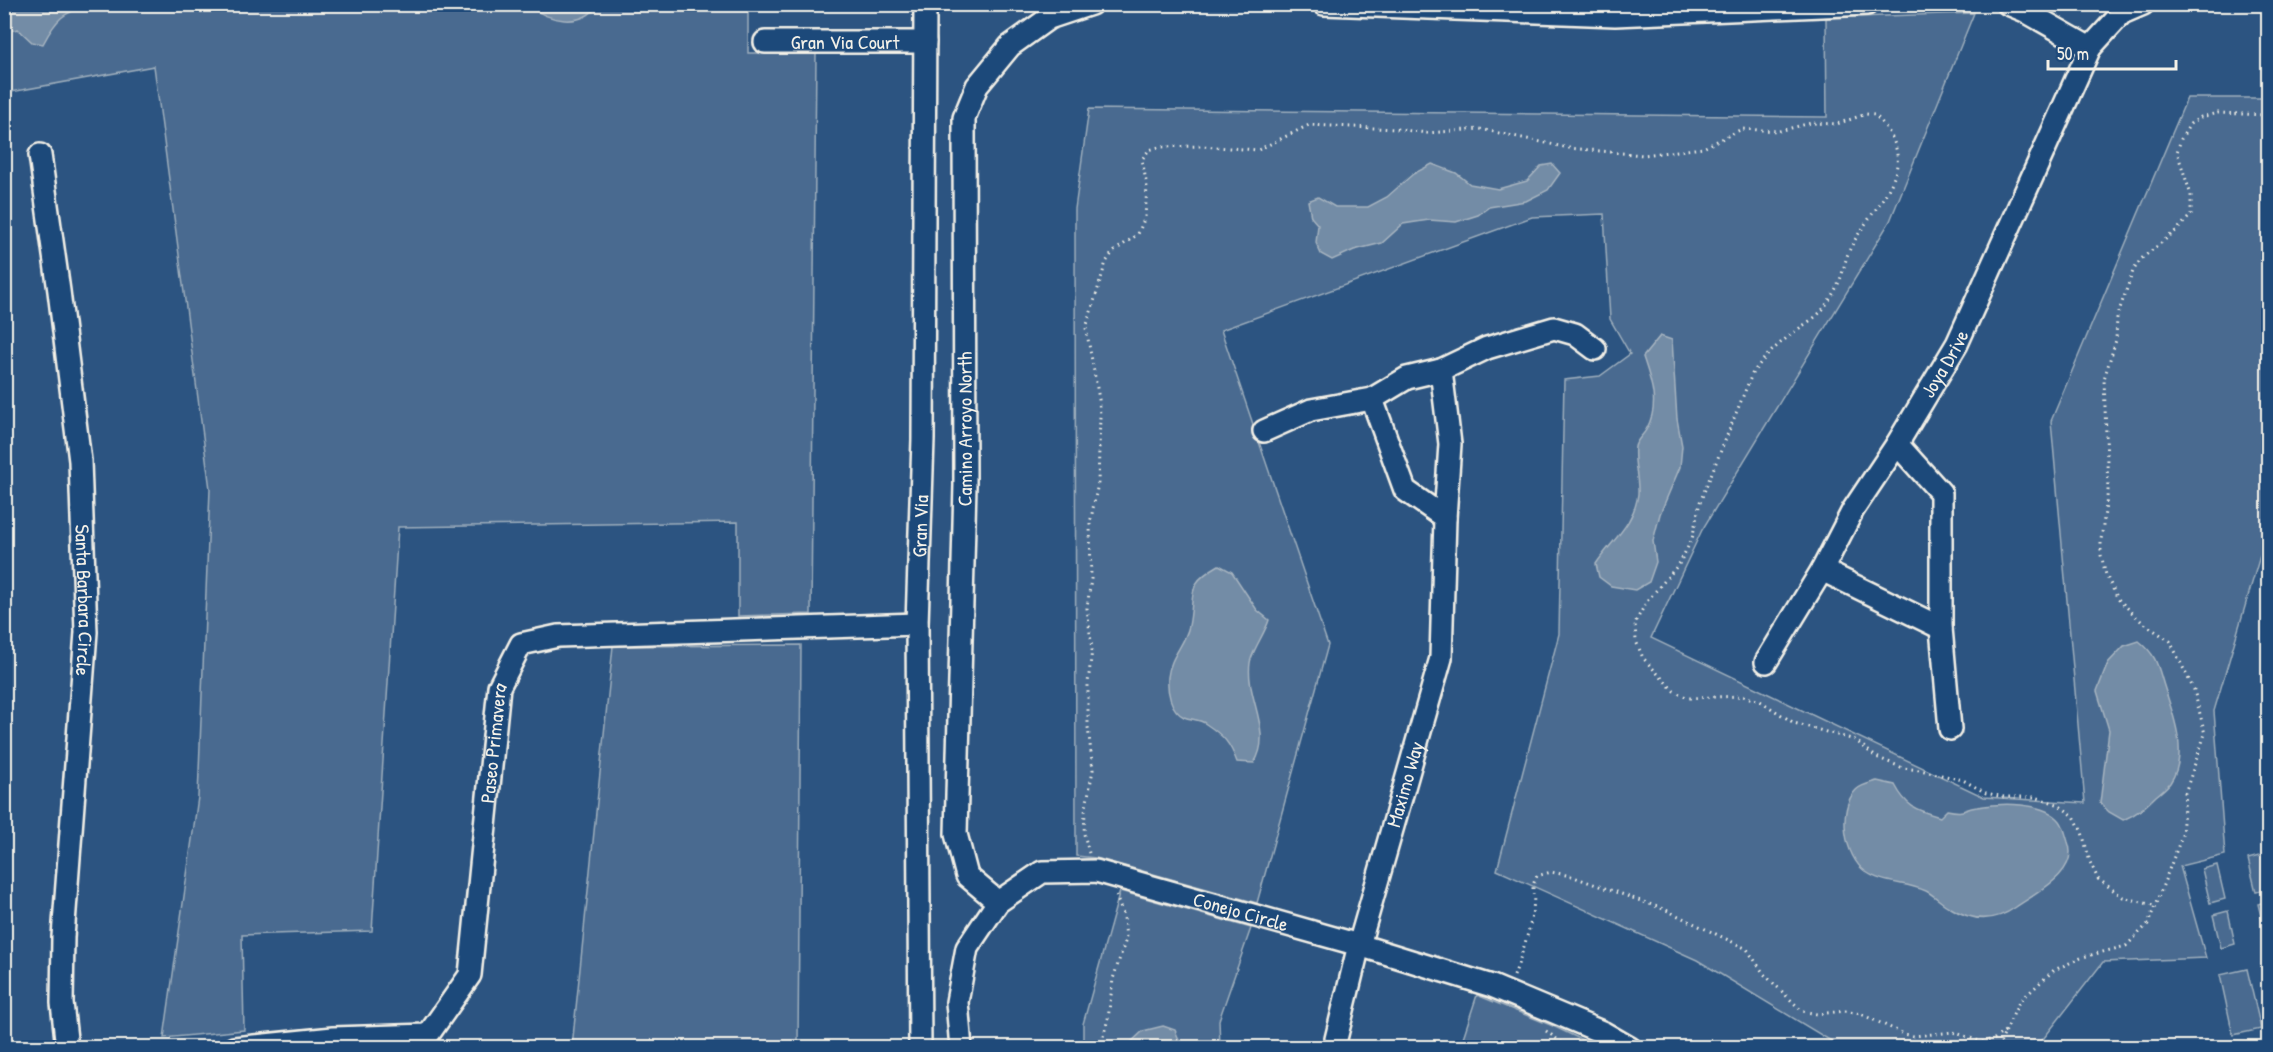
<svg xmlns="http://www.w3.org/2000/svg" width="2273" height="1052" viewBox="0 0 2273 1052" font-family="'Patrick Hand',sans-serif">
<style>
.green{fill:#496b90;stroke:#9eaebc;stroke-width:1.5}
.water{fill:#738ca6;stroke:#a7b4c0;stroke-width:1.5}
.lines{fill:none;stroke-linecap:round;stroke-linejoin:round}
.minor-casing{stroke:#f4f1e8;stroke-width:26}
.path{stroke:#f4f1e8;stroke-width:3;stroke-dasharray:1.5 4.5;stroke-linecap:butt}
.minor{stroke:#1f4a7a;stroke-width:21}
.labels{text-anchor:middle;stroke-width:5;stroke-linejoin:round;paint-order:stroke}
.street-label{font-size:20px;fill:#f4f1e8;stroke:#1f4a7a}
</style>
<rect width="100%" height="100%" fill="#2c5481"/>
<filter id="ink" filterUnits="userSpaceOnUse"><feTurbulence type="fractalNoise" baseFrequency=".0167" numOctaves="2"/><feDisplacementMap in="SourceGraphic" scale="12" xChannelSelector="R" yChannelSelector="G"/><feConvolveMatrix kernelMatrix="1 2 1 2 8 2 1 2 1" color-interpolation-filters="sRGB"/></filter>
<g filter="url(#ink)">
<!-- green -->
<path class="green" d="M5,5H700L701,10L748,11V53H816L811,614L738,616V522L398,527L372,931L242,935L244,1030L164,1038L198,797L210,489L154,66L5,93Z
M1974,13L1890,221L1702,530L1651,638L1984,797L2085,803L2051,421L2187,98H2268V529L2214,711L2225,855L2180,866L2206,958L2103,962L2037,1047H1841L1697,960L1497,870L1559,634L1564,380L1600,376L1630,354L1610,319L1604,214L1532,217L1221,330L1328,645L1257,903L1096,858L1076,856L1075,209L1089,109L1827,117L1826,18Z
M801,645L798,1047H572L613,646Z
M2263,855L2268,889L2256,892L2248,859Z
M2217,865L2225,899L2210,903L2202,869Z
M1120,891L1251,928L1219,1020L1220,1047L1083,1048V1024Z
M2268,901V937H2266L2258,904Z
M2228,911L2235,944L2221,948L2213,915Z
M2247,969L2261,1029L2233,1035L2220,975Z
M1477,995L1553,1026L1597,1047H1460Z"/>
<!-- water -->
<path class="water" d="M4,5L5,4L90,5C63,12 56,19 43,44L32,42L18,29L5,32Z
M528,5H598C581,29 548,21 528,5Z
M1432,164L1456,173L1470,184L1498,189L1527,181L1541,166L1552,164L1560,173L1548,190L1526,201L1489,207L1478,215L1456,222L1429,220L1403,224L1382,243L1354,250L1332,260L1321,254L1316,243L1318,225L1311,217L1308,201L1318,197L1335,207H1368L1387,197L1413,174Z
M1660,336L1672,340L1677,419L1682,446L1680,467L1660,514L1653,541L1656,562L1649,582L1635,590L1611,586L1599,577L1596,564C1612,540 1634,525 1638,494C1639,478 1633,462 1635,447C1636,440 1644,435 1647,428C1660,404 1651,381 1643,357Z
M1219,565L1232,572L1257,610L1269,620C1265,633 1251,653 1250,663C1245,697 1274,732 1254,763L1237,762C1230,743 1224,736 1206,724C1200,719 1191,720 1184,717C1170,710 1167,691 1168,677C1170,656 1185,645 1189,626C1196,592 1184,585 1219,565Z
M2139,641C2158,656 2158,668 2165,689C2174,717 2189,755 2170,783C2166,788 2161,792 2156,796C2145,807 2137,814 2123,820L2109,812L2100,803L2109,730L2097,691L2108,663L2124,646Z
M1877,781L1895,785C1907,808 1917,810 1940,817L1947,810C1966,814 1962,809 1977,807C2000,803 2044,801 2060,821C2064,826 2066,836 2068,842C2080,872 2036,893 2016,907C1994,923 1971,921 1949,907C1941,903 1934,895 1926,891C1907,882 1883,884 1866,872C1844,857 1837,809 1856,790C1860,785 1870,783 1877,781Z
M1163,1026L1175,1030L1182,1047H1129L1128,1045L1143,1031Z"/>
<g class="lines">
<defs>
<g id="minor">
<path d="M1324,4L1615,15L1867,4"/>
<path d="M2008,4L2025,11L2090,48L2122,13L2143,4"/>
<path id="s1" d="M765,42H925"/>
<path id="s2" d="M40,155L59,291L80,461L86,632L63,937L62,1003L67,1048"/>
<path d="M1372,399L1405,490L1445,518"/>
<path d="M1264,431L1311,410L1372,399L1407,378L1441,370L1487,348L1554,328L1575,334L1595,349"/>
<path d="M1897,444L1941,493V628L1950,729"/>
<path d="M1822,570L1941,628"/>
<path id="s3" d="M1766,662L1822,570L1853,510L1897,444L1957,344L2090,48"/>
<path id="s4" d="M998,902L967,876L956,834L965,485L964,118L977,86L1010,46L1049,18L1091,4"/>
<path id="s5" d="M234,1048L333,1038L428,1035L470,975L499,687L521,644L558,636L917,624"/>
<path id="s6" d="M920,1048L917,624L923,439L925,4"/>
<path id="s7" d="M961,1048L957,1002L967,948L998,902L1042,872L1096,871L1359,945L1492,986L1604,1033L1630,1048"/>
<path id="s8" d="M1336,1048V1039L1359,945L1441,658L1445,518L1450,444L1441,370"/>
</g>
</defs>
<!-- minor casing -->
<use href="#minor" class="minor-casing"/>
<!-- path -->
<path class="path" d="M1089,853L1084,834L1085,812L1093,770L1088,727V683L1092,650L1087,608L1091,579L1090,524L1098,483L1100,416L1099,399L1086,328L1106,262L1113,252L1138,234L1145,217L1147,187L1142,159L1149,150L1159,147L1201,146L1258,150L1309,125L1396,129L1427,133L1480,129L1569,148L1643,155L1703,148L1742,129L1779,131L1811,123L1837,124L1866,114L1875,115C1927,167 1875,201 1851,247C1845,258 1844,271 1839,282C1835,291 1829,301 1823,309C1818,316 1808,322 1801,327C1782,341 1766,354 1752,374L1700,502L1692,539L1679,564L1647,601L1635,623L1636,641L1643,658L1674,691L1688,698L1743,696L1760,701L1794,723L1855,740L1876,757L1903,768L1920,770L1963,780L1986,793L2004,797H2035L2057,804L2074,816L2082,832L2090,862L2098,879L2123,897L2156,906
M1514,976C1522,953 1530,931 1533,908C1536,894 1529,890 1537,876L1551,872L1571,876L1666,910L1747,949L1764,974L1802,1011L1817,1014L1845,1011L1861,1014L1904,1034L1914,1036L1953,1032L1982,1042L1994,1039L2005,1031
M1546,1031L1569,1048
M1982,1042L1989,1048
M1100,1048L1108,1019L1113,979L1126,939L1124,917L1116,896
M1998,1048L2019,1002L2054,970L2083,957L2126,946L2148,924L2182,836L2185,793L2205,734L2194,690L2170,641L2143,623L2118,599L2106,575L2101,555V540L2108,490L2104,379L2116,340L2117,317L2133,271L2141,259L2177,230L2191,215V195L2177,152L2181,139L2190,124L2201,117L2218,113L2268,115"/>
<!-- minor -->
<use href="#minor" class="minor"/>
</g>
</g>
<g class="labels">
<!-- street labels -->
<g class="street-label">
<text dy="7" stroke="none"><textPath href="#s1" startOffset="80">Gran Via Court</textPath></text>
<text dy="7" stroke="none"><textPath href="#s3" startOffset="348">Joya Drive</textPath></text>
<text dy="7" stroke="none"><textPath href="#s4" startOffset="489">Camino Arroyo North</textPath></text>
<text dy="7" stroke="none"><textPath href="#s6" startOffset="522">Gran Via</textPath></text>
<text dy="7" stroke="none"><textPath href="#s2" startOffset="448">Santa Barbara Circle</textPath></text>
<text dy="7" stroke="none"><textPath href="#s5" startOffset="501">Paseo Primavera</textPath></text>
<text dy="7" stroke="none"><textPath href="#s8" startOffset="273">Maximo Way</textPath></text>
<text dy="7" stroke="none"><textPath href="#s7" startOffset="414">Conejo Circle</textPath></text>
</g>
</g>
<!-- margin -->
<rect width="2273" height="1052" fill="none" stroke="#1f4a7a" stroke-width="24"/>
<rect x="12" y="12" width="2249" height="1028" fill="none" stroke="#f4f1e8" stroke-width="2" filter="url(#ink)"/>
<!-- scale -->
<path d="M2048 60v9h128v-9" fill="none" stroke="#f4f1e8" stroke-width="3"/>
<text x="2057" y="60" font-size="18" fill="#f4f1e8" stroke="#1f4a7a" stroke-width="4.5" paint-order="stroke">50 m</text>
</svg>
